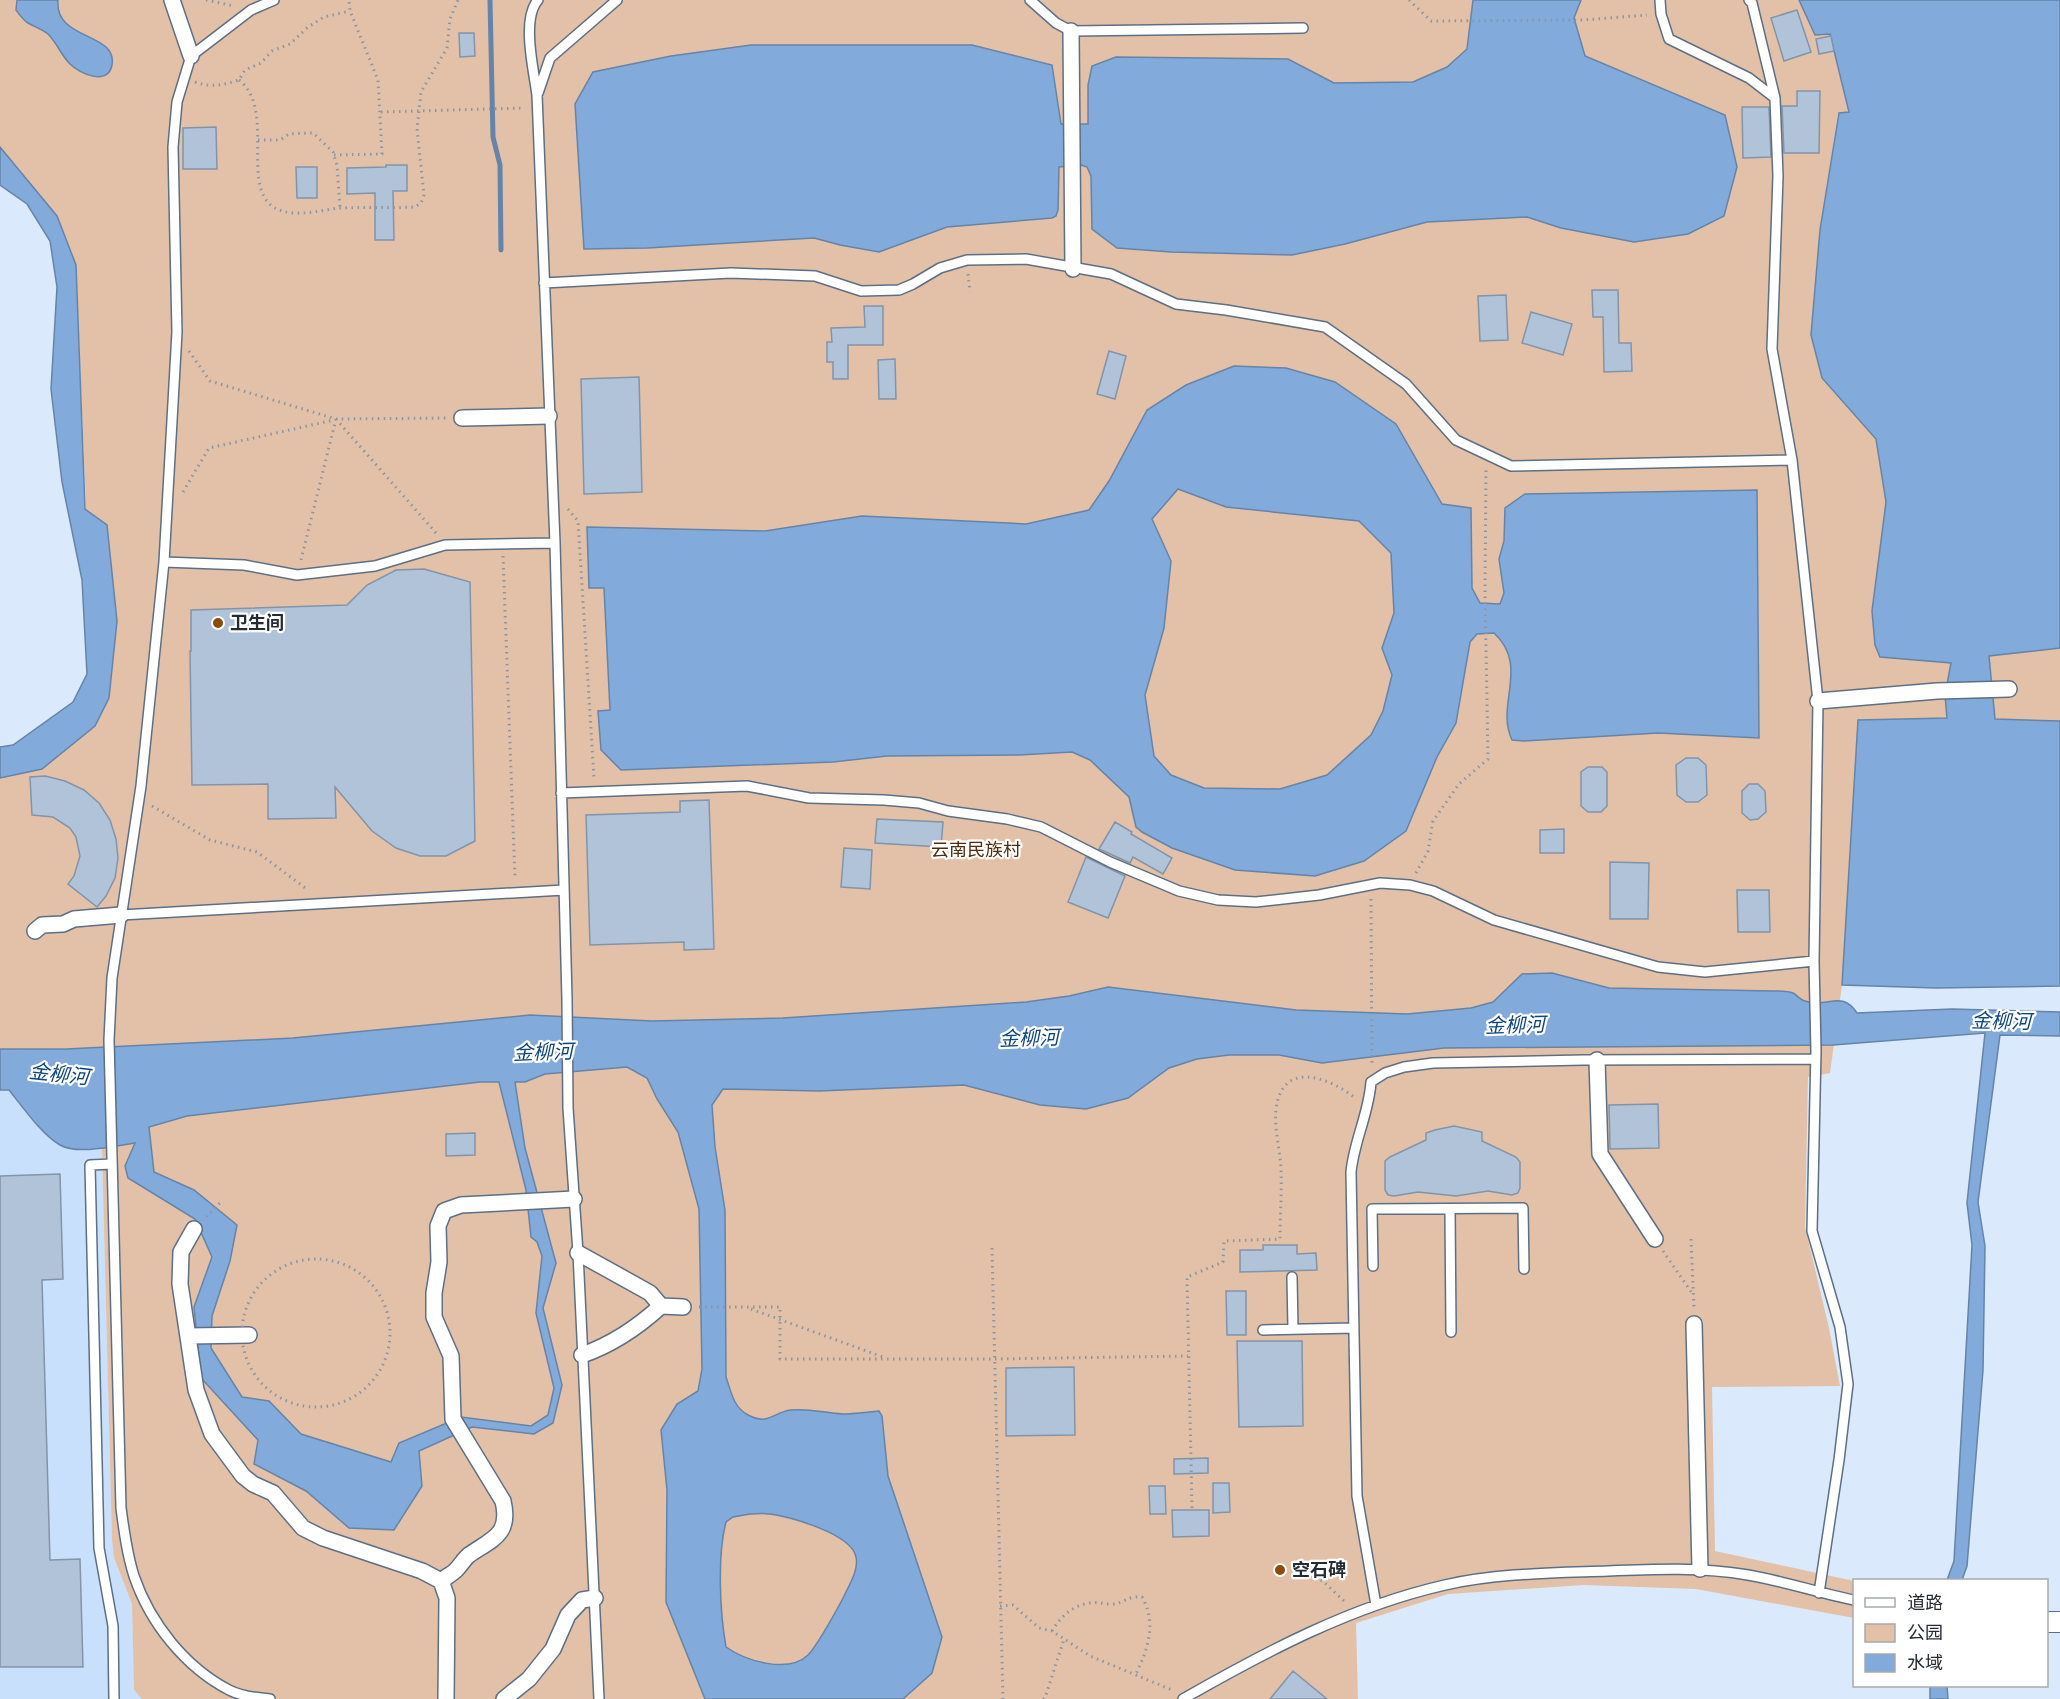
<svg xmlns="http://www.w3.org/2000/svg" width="2060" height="1699" viewBox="0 0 2060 1699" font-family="'Noto Sans','Noto Sans SC',sans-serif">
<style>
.built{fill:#c8e0fc}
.green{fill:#e2c1a8}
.water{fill:#82aada;stroke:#6684a8;stroke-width:1.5;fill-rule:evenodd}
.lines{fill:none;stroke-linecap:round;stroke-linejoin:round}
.stream{stroke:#6684a8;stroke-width:5}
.building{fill:#b0c3d9;stroke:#8394a9;stroke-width:1.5}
.service-casing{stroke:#5e6f83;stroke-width:12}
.pedestrian-casing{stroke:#5e6f83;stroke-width:18}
.minor-casing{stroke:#5e6f83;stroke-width:22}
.path{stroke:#8b96a4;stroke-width:3;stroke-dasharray:1.5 4.5;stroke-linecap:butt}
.service{stroke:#fff;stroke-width:9}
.pedestrian{stroke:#fff;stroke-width:15}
.minor{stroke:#fff;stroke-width:20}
.poi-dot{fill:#894c0a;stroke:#fff;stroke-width:2}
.labels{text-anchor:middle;stroke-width:4.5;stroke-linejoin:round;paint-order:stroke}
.poi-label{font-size:18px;font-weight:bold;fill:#242b33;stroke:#fff;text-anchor:start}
.park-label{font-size:18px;fill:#502d0d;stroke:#fff}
.water-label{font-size:20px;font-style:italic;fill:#0c4680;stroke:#fff}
</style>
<rect width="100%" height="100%" fill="#dae9fb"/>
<!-- built -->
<path class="built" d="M0,1090H8L34,1121L91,1150L102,1149L112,1540L114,1559L132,1604L134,1690L142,1699H0Z"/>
<!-- green -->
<path class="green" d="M0,0H1799L1815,35L1830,34L1849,112L1838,113L1820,230L1811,335L1822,378L1876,439L1886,502L1872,611L1880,657L1951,663L1945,695L1947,718L1858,720L1842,985L1830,1073L1808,1077L1805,1227L1829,1328L1840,1386L1712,1387L1715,1551L1854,1581V1618L1696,1589L1584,1585L1448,1594L1356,1623L1358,1699H142L134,1690L132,1604L114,1558L112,1540L102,1149L97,1048L0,1049V778L42,769L95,726L76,265L20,170L0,147Z
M2060,648V721L1995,719L1989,656Z"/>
<!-- water -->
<path class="water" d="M17,0H58C54,41 118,32 112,65C108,87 79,73 70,64C61,55 57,43 48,34C42,29 35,27 28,23C23,20 19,14 16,10Z
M1473,0H1581L1574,18L1585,56L1725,115L1737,167L1724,216L1688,234L1634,242L1561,228L1527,217L1427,222L1345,244L1292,255L1171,252L1117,248L1092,229L1091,176L1087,167L1081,165L1059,167L1058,210L1056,216L1052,218L947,227L879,252L840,245L814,238L647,248L584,249L575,104L593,72L671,56L751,45H972L1052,65L1061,124H1088V85L1092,66L1116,57L1288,59L1334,83L1413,82L1447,67L1467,49Z
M1799,0H2060V648L1989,656L1995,719L2060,721V986L1936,988L1842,985L1858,720L1947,718L1945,695L1951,663L1880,657L1875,645L1872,611L1886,502L1876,439L1822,378L1811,335L1820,230L1839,113L1849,112L1830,34L1815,35Z
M0,147L57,216L76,265L85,509L107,525L117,621L109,698L95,726L42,769L0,778V747L13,745L73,702L87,674L82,580L62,482L51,389L57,287L50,241L27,204L0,185Z
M1234,366L1286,368L1335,382L1396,424L1442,504L1471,508L1472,588L1480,603L1500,604L1504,593L1499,559L1504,541L1505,508L1525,494L1757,490L1759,738L1658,733L1524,741L1512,740C1495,705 1530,666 1494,633L1477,634L1470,642L1456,723L1437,757L1406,831L1364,861L1315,876L1235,870L1172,848L1142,832L1136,827L1129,797L1090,760L1072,752L1019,755L887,756L833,762L621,770L601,750L598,711L610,710L604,588H589L587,527L765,531L862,516L1026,524L1089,510L1109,481L1147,410L1186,385ZM1178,489L1226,507L1359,521L1391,553L1394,613L1382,648L1392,675L1383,711L1371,735L1327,775L1280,789L1204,788L1171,775L1154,756L1145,695L1164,628L1171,561L1152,519Z
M1552,973L1609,988L1774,991C1779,991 1788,991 1793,993C1797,995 1800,1000 1805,1001C1827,1009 1841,989 1857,1013L1952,1009L2060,1012V1036L2000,1035L1978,1202L1985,1246L1983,1370L1967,1566L1962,1580H1947L1954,1561L1972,1245L1967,1203L1985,1033L1833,1045L1444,1048L1322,1063L1279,1055H1229L1197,1059L1169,1068L1128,1098L1086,1109L1040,1105L964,1085L819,1091L723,1089L712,1105L715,1147L725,1210L726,1377C731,1391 733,1407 748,1415C769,1426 773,1412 791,1410C808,1408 825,1413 842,1414C854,1414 867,1412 879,1411L882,1416L888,1476L942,1637L932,1673L903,1699H705L666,1602L667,1490L661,1430L677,1404L698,1391L702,1369L699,1209L678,1132L657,1099L647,1078L627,1067L545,1074L525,1082H515L525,1148L556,1263L543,1308L562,1385L553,1423L534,1434L472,1427L419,1451L422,1486L394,1530L349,1528L306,1491L254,1464L258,1440L201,1378L194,1307L212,1257L195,1219L128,1178L125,1166L135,1143C115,1146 77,1155 60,1145C42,1135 22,1106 9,1090H0V1049H66L293,1038L530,1015L652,1021L783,1018L1026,1002L1069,996L1108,987L1296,1010L1407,1014L1471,1008L1493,1002L1522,974ZM480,1082H499L526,1190L531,1237L537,1242L542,1256L536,1313L554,1388L548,1415L531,1426L461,1417L399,1443L391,1462L301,1434L269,1401L242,1397L211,1348L212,1316L230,1261L237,1225L194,1190L154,1172L149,1127L187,1116ZM750,1514C756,1514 763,1513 769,1514C789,1516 852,1534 856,1557C859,1570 849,1585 844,1596C838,1608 817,1646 808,1655C788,1674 746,1661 726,1647C720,1614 717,1556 726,1522L733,1517Z
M1930,1686H1947L1948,1699H1930Z"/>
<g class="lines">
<!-- stream -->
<path class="stream" d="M490,0L493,137L500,165L501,250"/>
</g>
<!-- building -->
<path class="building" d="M1797,10L1811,52L1784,61L1771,18Z
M459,33H474L475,56L460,57Z
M1831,36L1834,51L1819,54L1816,39Z
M1797,91H1820L1819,153H1784L1782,106H1797Z
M1742,107H1769L1771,157L1743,158Z
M216,127L217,169H183V128Z
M386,165H407V191H393L394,240H375V193L347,194V168L386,167Z
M296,167H317V198H297Z
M1592,290H1618L1619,343H1631L1632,371L1604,372L1603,317H1593Z
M1506,295L1508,340L1480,341L1478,296Z
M864,306H883V345H848V379H833V362H827V342H832L831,328L865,327Z
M1531,312L1572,324L1563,355L1522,343Z
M1109,351L1126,356L1115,399L1097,394Z
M895,359L896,399H879L878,360Z
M639,377L642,492L584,494L581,379Z
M424,569L470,582L475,841L446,856H420L396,848L372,831L335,787L336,818L268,819V784L192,785L190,651H191V610L347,605L367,585L396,570Z
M1686,758H1698L1706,765L1707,795L1698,802H1686L1677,795L1676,765Z
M1588,767H1602L1607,772V806L1601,812H1588L1581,806V772Z
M45,776L65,781L84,790L99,803L110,820L116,839L118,858L115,878L106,896L97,907L68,884L74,876L80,856L76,837L70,828L53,817L32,815L30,777Z
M1749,784H1758L1765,791L1766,812L1758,819L1750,820L1742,813V791Z
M709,800L714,949L684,950V942L590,945L586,815L680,812V801Z
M877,819L943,822L941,847L875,843Z
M1115,822L1132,832L1131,834L1172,858L1163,874L1133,857L1130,863L1099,849Z
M1564,829V853H1540V830Z
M844,848L872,850L870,889L841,887Z
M1086,857L1125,876L1108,918L1068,902Z
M1610,862L1649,863L1648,919H1610Z
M1737,890H1769L1770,932H1738Z
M1658,1104L1659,1148L1610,1149L1609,1105Z
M1454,1126L1482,1132V1141L1516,1157L1520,1162V1188L1518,1193L1512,1195L1488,1191L1456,1196L1418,1192L1394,1196L1388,1195L1385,1190V1161L1390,1157L1426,1140V1133L1435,1130Z
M475,1133V1155L446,1156V1134Z
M60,1174L63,1279L42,1280L50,1560L80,1559L83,1667H0V1176Z
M1263,1245H1297V1254L1316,1253L1317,1270L1240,1272V1250H1263Z
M1226,1291H1246V1335H1227Z
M1237,1341H1302L1303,1426L1239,1427Z
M1074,1367L1075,1435L1006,1436V1368Z
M1208,1458V1473L1174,1474V1459Z
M1213,1483H1229L1230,1512L1213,1513Z
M1149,1486H1165L1166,1514H1150Z
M1172,1510H1209V1536L1173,1537Z
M1293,1671L1327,1699H1270Z"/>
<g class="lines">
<defs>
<path id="service" d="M538,0C521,19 534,71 537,95L555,543L567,999L568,1108L578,1253L599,1699
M1030,0L1056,23L1071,31L1303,28
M1660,0L1661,14L1669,39L1749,78L1775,98
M1749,0L1752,3L1775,98L1778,176L1772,349L1792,460L1818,701L1814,961L1816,1051L1812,1231L1840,1327L1848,1384L1839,1460L1819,1593
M538,93L550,58L617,0
M544,283L731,273L815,276L861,291L899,290L913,284L940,268L967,260L1026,259L1111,274L1176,304L1226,310L1325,327L1406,384L1456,440L1511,466L1792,460
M164,562L244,565L297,575L375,566L445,545L555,543
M561,793L747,786L809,798L884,800L919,803L948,811L1007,819L1041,827L1110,862L1179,891L1218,900L1256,902L1319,895L1380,883L1410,885L1433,891L1494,920L1658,967L1705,972L1814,961
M121,915L564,890
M112,1164L90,1165L99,1548L113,1626L114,1699
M1450,1209L1451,1332
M1373,1266L1372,1209L1523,1208L1524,1269
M1292,1277L1293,1329
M1263,1330L1354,1328
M1376,1605L1357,1496L1351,1172C1354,1141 1369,1113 1371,1082L1385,1073L1404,1067L1433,1063L1584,1060L1815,1059
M270,1699C257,1698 241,1696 229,1690C185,1667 150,1623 134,1576C127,1554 124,1531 121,1508L109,1040L112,978L141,786L164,562L177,332L173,147L177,102L191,56L251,10L274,0
M1183,1699C1265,1652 1352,1606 1445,1585C1498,1573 1554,1573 1608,1571C1655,1569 1702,1567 1748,1575C1784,1581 1819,1593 1854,1600"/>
<path id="pedestrian" d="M172,0L191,56
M1071,31L1073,269
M462,418L549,416
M1818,701L1937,691L2009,689
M35,931L42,925L63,924L74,919L121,915
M1597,1060L1600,1154L1655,1239
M194,1229L181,1252L180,1284L196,1390L212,1434L243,1476L253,1484L273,1493L303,1528L323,1538L422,1571L441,1581L447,1598L446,1699
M578,1253L650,1293L661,1306C638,1327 611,1345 582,1355
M661,1306L683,1307
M1694,1324L1700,1569
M189,1336L249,1335
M441,1581C446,1577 452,1574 456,1570C461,1565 464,1559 469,1555C492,1539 511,1535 503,1501L453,1419L451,1356L434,1317V1293L439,1262L438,1226L444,1211L461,1205L574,1199
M504,1699L529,1679L553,1649L568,1615L582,1600L595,1598"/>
<path id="minor" d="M2046,1622H2060"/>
</defs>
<!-- service casing -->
<use href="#service" class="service-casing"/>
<!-- pedestrian casing -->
<use href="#pedestrian" class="pedestrian-casing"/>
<!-- minor casing -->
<use href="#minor" class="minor-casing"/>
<!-- path -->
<path class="path" d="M206,0L234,6
M1409,0L1431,21L1583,20L1647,15
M239,80C282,114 227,210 295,213C310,214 326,209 341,208C366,207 390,208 415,207L421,203L424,195L417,129L421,92L447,48L450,19L458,0
M195,82C212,88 223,85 239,80L245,70L261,63L272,51L290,44L308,27L324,17L350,11
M381,112L524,108
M258,140H280L289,134L313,133L333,152L337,165L340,208
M334,155L382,154L378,80L350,11L349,0
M968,274L970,292
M189,351L210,381L336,419L446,418
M336,419L436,533
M183,492L209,448L334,420
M568,509L578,521L594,778
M503,556L515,879
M301,560L336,419
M152,806L210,840L257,852L308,890
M1416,873L1428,851L1433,821L1459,784L1488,759L1485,592L1486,469
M1371,899L1372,1066
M206,1217L222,1201
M1691,1239L1694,1308
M992,1248L1003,1699
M1663,1251L1692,1293
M242 1333a74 74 0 1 1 148 0a74 74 0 1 1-148 0Z
M699,1307H780V1359H994L1188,1356
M751,1309L883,1357
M1192,1508L1187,1277L1223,1262L1224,1241L1280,1239C1280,1216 1282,1192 1281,1169C1280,1150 1274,1128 1276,1109C1282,1060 1328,1077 1354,1097
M1304,1573L1323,1581L1346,1603
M1000,1606L1013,1605L1039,1628L1052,1631L1090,1656L1172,1690
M1052,1631C1061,1616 1072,1606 1089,1603C1097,1601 1106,1605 1114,1604C1126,1602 1127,1596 1142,1597C1157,1623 1148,1649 1136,1674
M1043,1699L1045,1698L1064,1639"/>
<!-- service -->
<use href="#service" class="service"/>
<!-- pedestrian -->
<use href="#pedestrian" class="pedestrian"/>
<!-- minor -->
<use href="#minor" class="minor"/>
</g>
<!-- markers -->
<g class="poi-dot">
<circle cx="218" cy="623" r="6"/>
<circle cx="1280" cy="1570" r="6"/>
</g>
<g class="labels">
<!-- poi labels -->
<g class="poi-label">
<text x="230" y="629">卫生间</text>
<text x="1292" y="1576">空石碑</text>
</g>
<!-- park labels -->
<g class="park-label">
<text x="976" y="856">云南民族村</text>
</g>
<!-- water labels -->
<g class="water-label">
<text transform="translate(2001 1021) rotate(1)" y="7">金柳河</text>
<text transform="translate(1515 1025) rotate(-2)" y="7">金柳河</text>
<text transform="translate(1029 1038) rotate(-2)" y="7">金柳河</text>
<text transform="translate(543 1052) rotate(-2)" y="7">金柳河</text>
<text transform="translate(59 1074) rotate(6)" y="7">金柳河</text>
</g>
</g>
<!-- legend -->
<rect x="1853" y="1579" width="195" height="108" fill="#ffffff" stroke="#a7aaad" stroke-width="1.5"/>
<rect x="1865" y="1598" width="30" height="9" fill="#ffffff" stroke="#a7aaad" stroke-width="1.5"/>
<text x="1907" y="1609" font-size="18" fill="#242b33">道路</text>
<rect x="1865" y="1624" width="30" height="18" fill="#e2c1a8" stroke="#a7aaad" stroke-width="1.5"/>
<text x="1907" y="1639" font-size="18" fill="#242b33">公园</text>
<rect x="1865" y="1654" width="30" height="18" fill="#82aada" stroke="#a7aaad" stroke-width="1.5"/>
<text x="1907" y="1669" font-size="18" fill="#242b33">水域</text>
</svg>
